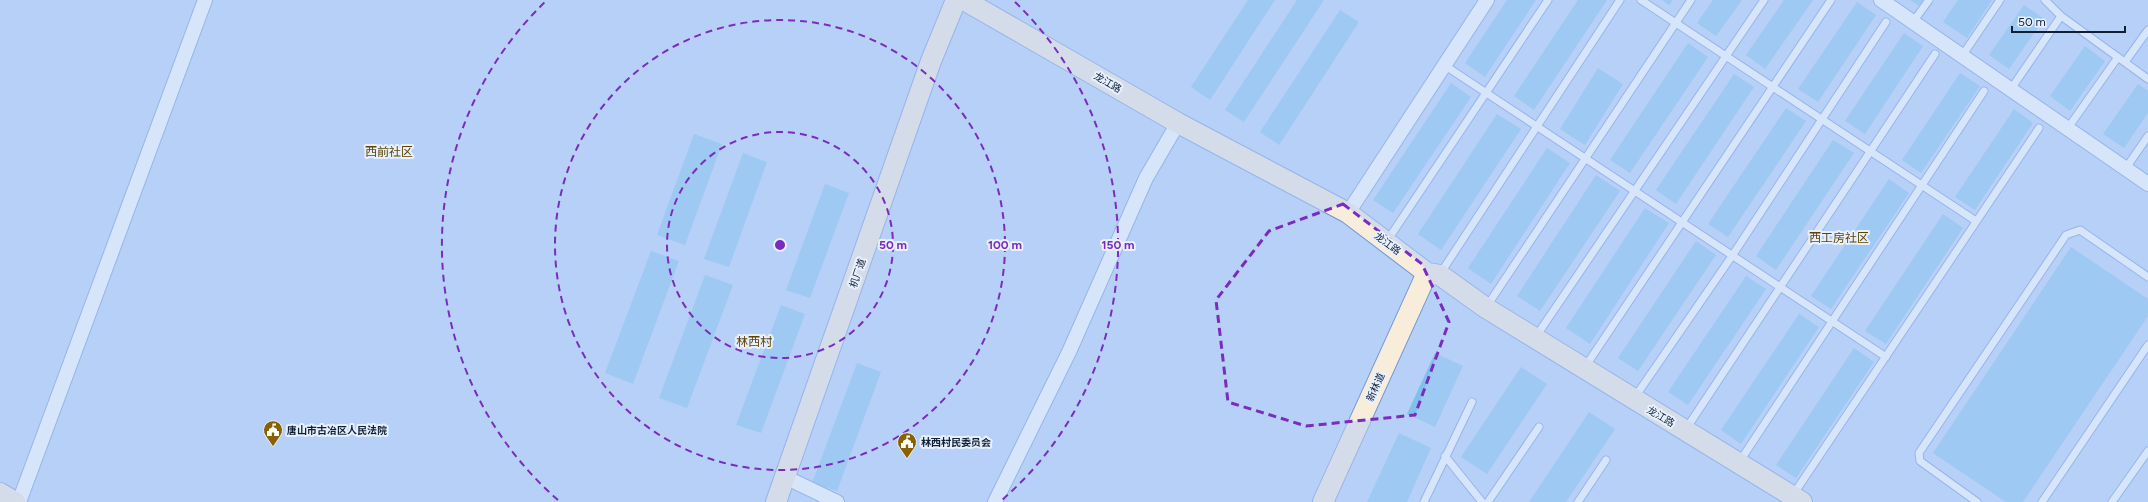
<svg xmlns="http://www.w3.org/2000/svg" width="2148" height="502" viewBox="0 0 2148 502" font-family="Figtree,'Noto Sans SC',sans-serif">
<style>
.building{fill:#81c0ec}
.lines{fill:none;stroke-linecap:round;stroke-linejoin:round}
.lane-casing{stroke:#6e95d4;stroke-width:9}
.street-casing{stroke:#6e95d4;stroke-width:16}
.secondary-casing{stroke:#6e95d4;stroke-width:22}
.lane{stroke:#fff;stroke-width:7}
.street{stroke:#fff;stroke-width:14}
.secondary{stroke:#f8ecda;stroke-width:20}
.marked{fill:none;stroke:#7b2cbf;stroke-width:3;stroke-dasharray:8 5;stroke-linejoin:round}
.ring{fill:none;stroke:#7b2cbf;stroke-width:2;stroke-dasharray:7 5}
.labels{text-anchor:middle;stroke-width:4;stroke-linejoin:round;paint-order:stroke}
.street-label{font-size:10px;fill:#101f37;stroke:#e7f0fd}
.poi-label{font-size:10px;font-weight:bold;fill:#101f37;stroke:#e7f0fd;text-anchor:start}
.quarter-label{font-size:12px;fill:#5f4306;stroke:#e7f0fd}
.centre{fill:#7b2cbf;stroke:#e7f0fd;stroke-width:2}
.ring-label{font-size:12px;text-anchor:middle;font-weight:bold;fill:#7b2cbf;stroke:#e7f0fd;stroke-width:4;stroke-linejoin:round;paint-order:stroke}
</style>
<rect width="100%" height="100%" fill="#b7d0f8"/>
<!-- building -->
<path class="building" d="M1248,0H1275L1210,100L1191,87Z
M1297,0H1324L1244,122L1225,110Z
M1507,0H1536L1485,77L1465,63Z
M1578,0H1607L1534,110L1514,96Z
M1662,0H1673L1669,5Z
M1713,0H1742L1716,36L1697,23Z
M1784,0H1813L1765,69L1746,55Z
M1910,0H1923L1919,6Z
M1958,0H1992L1967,38L1943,22Z
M1857,2L1876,15L1818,102L1798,89Z
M2024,5L2044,19L2009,69L1989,55Z
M1340,10L1359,22L1279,145L1260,132Z
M1904,33L1923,46L1865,134L1845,121Z
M1688,43L1708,57L1630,173L1610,160Z
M2085,46L2105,61L2070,111L2050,96Z
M1598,68L1623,84L1585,145L1560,129Z
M1960,73L1980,86L1921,173L1902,160Z
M1734,74L1754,87L1676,204L1656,190Z
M1451,83L1471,97L1393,213L1373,200Z
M2138,84L2148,91V113L2124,148L2103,134Z
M1786,108L1806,121L1728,237L1708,224Z
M2014,109L2033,123L1975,210L1955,197Z
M1497,114L1521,129L1441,250L1418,234Z
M694,134L722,144L685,245L657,235Z
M1833,140L1854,153L1776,270L1756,256Z
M1547,148L1570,163L1491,284L1468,268Z
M743,153L767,162L729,267L704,259Z
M1596,175L1620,191L1540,311L1517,296Z
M1889,179L1909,193L1831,309L1811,296Z
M825,184L849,193L810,298L786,290Z
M1645,208L1669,223L1590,344L1566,328Z
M1943,214L1963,228L1886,344L1865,331Z
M1696,241L1716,255L1638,371L1618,358Z
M2071,247L2148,299V316L2023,502H2006L1933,453Z
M651,251L679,261L633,384L605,373Z
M705,275L733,285L687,408L659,398Z
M1746,276L1766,289L1688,405L1668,392Z
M781,305L805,314L761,433L736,425Z
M1799,314L1819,327L1741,444L1721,430Z
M1854,348L1874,362L1796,478L1776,465Z
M1435,353L1463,366L1435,427L1407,414Z
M857,363L881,372L837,491L812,483Z
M1521,367L1547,384L1487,474L1461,457Z
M1589,412L1615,429L1566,502H1529Z
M1399,433L1431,448L1407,502H1367Z"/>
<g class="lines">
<defs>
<path id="lane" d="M1641,0L1976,221
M2045,0L2061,16L2148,79
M1913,22L1929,0
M1962,56L2000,0
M2125,62L2148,30
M1444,65L1886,357
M2011,89L2061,16
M2068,128L2118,57
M2126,168L2148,136
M1387,241L1548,0
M1440,274L1620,0
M1487,306L1691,0
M1535,338L1764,0
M1585,367L1831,0
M1635,397L1732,256L1886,22
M1686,429L1935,54
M1445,456L1482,502
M1740,461L1984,91
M1793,495L2039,128
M1424,502L1472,402
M1488,502L1539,427
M1578,502L1606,460
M1977,502L1920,461L1919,453L2066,235L2080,230L2148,277
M2042,502L2148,345
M2112,502L2148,451"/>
<path id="street" d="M1881,0L2148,184
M1348,213L1487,0
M785,477L837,502
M19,502L205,0
M995,502L1069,352L1146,178L1178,123"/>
<path id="secondary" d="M964,0L1178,123L1348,213L1427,273L1440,275L1486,308L1802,502
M0,493L15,502
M776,502L931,61L956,0
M1323,502L1427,273"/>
</defs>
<!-- lane casing -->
<use href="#lane" class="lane-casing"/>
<!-- street casing -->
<use href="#street" class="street-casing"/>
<!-- secondary casing -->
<use href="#secondary" class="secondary-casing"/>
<!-- lane -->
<use href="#lane" class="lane"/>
<!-- street -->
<use href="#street" class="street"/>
<!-- secondary -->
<use href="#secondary" class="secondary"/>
</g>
<!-- marked area -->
<path d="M0 0H2148V502H0ZM1343,204L1422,264L1449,322L1415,415L1306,426L1228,402L1216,300L1269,231Z" fill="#b7d0f8" fill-opacity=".55" fill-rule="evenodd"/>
<path class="marked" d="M1343,204L1422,264L1449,322L1415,415L1306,426L1228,402L1216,300L1269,231Z"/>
<!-- distance rings -->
<g class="ring">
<circle cx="780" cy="245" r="113"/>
<circle cx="780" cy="245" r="225"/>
<path d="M558 500A338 338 0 0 1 545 2M1015 2A338 338 0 0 1 1002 500"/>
</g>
<!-- icons -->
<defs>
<symbol id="civic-pin" viewBox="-11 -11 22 30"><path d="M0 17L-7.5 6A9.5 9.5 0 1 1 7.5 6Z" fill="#8a6100" stroke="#e7f0fd"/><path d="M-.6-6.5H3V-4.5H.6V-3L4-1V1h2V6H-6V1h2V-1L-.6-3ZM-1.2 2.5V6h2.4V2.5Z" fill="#fff"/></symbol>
</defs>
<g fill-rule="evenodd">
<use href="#civic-pin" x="262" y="419" width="22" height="30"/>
<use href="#civic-pin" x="896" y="431" width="22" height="30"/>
</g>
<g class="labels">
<!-- street labels -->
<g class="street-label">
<text transform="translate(1108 82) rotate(30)" y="4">龙江路</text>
<text transform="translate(1388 243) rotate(37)" y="4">龙江路</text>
<text transform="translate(857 273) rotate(-71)" y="4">机厂道</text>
<text transform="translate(1375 387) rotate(-66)" y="4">新林道</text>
<text transform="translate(1661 416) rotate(31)" y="4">龙江路</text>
</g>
<!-- poi labels -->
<g class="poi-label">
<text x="287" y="434">唐山市古冶区人民法院</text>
<text x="921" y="446">林西村民委员会</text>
</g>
<!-- quarter labels -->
<g class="quarter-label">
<text x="389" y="156">西前社区</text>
<text x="1839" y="242">西工房社区</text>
<text x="754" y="346">林西村</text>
</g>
</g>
<circle cx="780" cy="245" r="6" class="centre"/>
<g class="ring-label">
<text x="893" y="249">50 m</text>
<text x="1005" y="249">100 m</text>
<text x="1118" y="249">150 m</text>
</g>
<!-- scale -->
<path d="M2012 26v6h113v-6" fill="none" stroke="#101f37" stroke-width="2"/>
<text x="2018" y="26" font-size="12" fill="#101f37" stroke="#e7f0fd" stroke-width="3" paint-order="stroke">50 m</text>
</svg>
